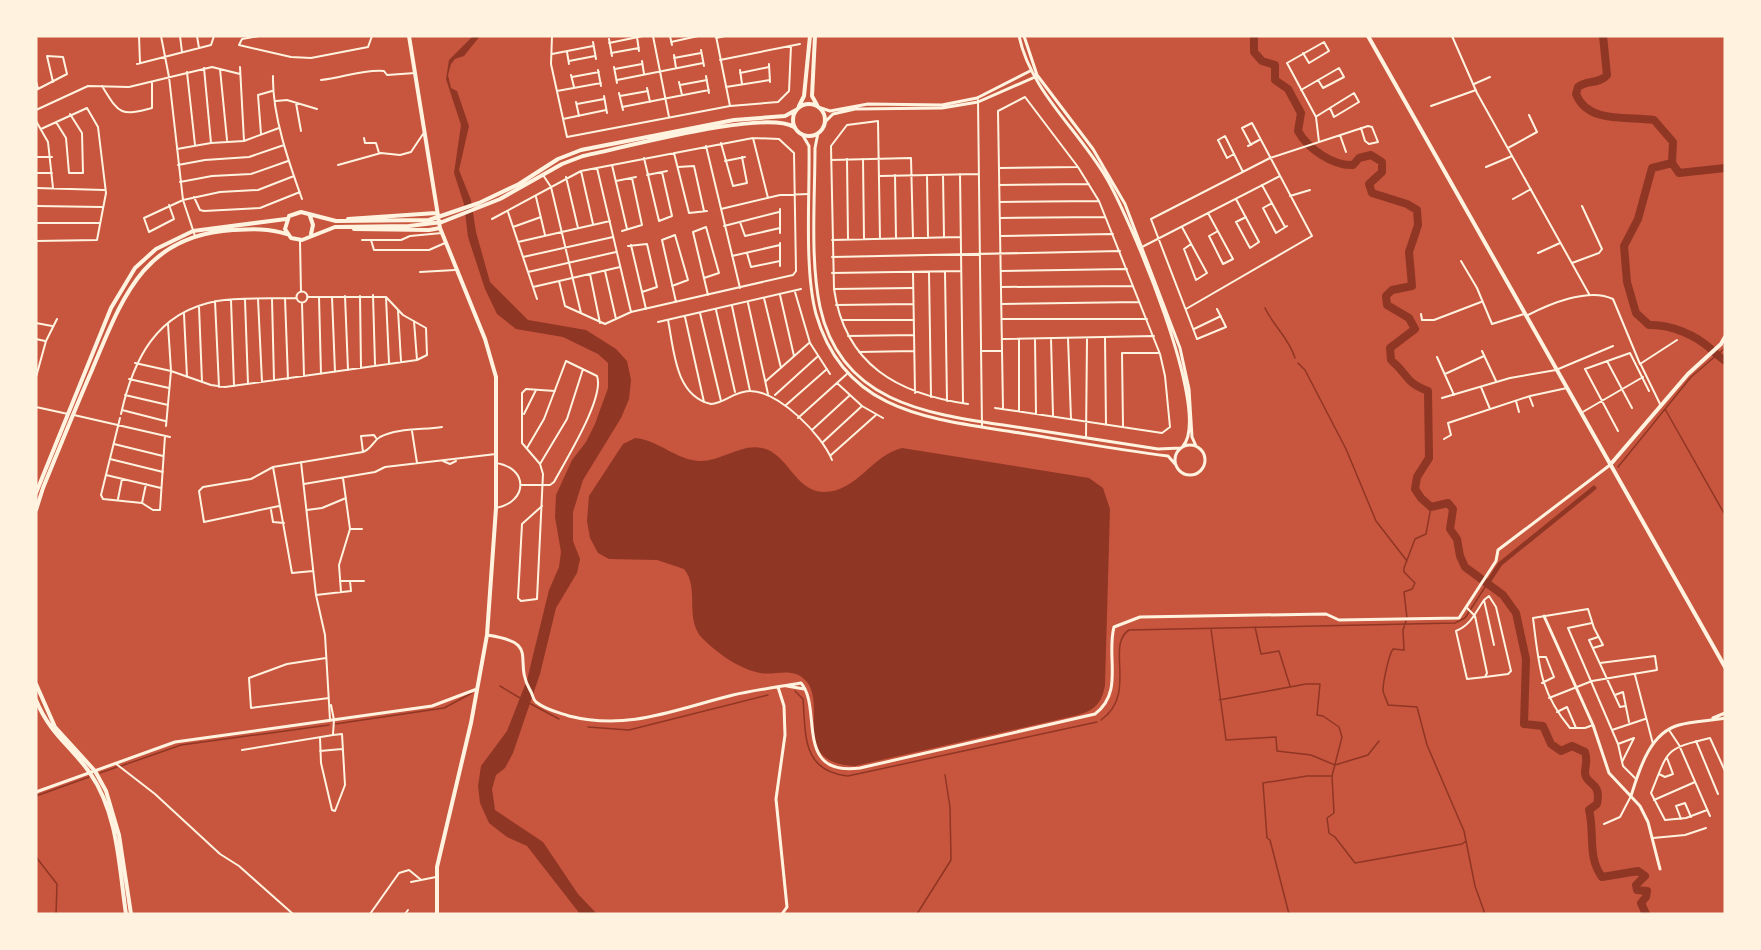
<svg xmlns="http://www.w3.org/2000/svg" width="1761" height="950" viewBox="0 0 1761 950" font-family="'Exo 2',sans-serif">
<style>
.water{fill:#8f3625}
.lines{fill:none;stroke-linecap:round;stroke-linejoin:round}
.stream{stroke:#8f3625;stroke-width:1.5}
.canal{stroke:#8f3625;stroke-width:4.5}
.river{stroke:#8f3625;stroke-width:8}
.minor{stroke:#fff3e0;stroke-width:2}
.tertiary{stroke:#fff3e0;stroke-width:3}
.secondary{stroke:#fff3e0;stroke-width:4}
</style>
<rect width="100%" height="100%" fill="#c8553d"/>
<!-- water -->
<path class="water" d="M473,36H480L464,56L455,59L451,64L448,75L451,88L457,91L469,126L459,170L471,200L476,232L490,282L528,320L586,330L616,349L627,361L631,380L629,399L621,418L583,480L573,512V541L580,559L577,573L556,608L540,674L513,753L505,768L496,775L492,789L495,810L543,842L578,894L597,914H580L527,846L507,837L489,823L480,803L478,786L481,766L507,731L527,680L549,590L559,567L561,552L555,517L556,495L572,460L586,442L595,424L608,388V363L598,354L563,337L516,329L497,314L485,289L468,237L464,204L454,173L461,125L446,79L449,60Z
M635,438C658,440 677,460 699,461C720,462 741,443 762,448C788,453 795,492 824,492C857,492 872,455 902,448L1089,478L1103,488L1110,509L1105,685C1102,703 1095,710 1078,715L855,766C790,763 827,708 807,682C792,664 773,678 756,672C736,667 716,652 702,638C684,618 700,588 684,569L657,560L609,559L598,553L590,538L587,521L589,496L623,444Z"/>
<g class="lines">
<!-- stream -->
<path class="stream" d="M1561,36H1572
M1265,308C1274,327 1289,338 1295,358
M1298,363L1305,370L1346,449L1376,521L1407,561
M1665,409L1725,515
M1618,467L1691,377L1725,348
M1407,618L1404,592L1412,589L1415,583L1404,572V568L1415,539L1426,534L1431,507
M1406,621L1403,630L1404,650L1393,649C1389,654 1383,682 1383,690C1383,694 1387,700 1388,705L1417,707L1427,745L1464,831L1475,886L1485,914
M1255,627L1261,654L1279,651L1290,686
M1211,629L1226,740L1276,737L1277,751L1311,755L1335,765L1368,755L1379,741
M500,686L520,698
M795,691L803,699C806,734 801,771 848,776L1097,722
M1219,700L1306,684H1320L1317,715L1323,716L1339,727L1342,737L1332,776L1334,813L1327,818L1329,833L1335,837L1355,863L1462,844L1466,841
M529,703L559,719
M1101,720C1138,694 1105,645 1129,630L1455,623L1465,618L1487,584
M335,724L444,708L472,693
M588,727L629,730L768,695
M121,766L181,745L329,725
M100,773L117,767
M36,796L89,777
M36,857L57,884L56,914
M917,914L951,860L950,807L945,775
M1289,914L1270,840L1267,838L1263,783L1307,776H1332"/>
<!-- canal -->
<path class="canal" d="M1487,584L1500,564L1594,488"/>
<!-- river -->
<path class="river" d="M1254,36V52L1262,61L1275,65V80L1288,89L1301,113L1298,131C1308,149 1333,166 1353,165L1359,158L1371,155L1382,162V172L1369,184L1372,193L1407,204L1417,210L1418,225L1409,252L1412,286L1392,290L1386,296L1387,305L1409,318L1415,329L1390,348L1391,360C1409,375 1404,382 1428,391L1429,458L1417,477L1415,489L1421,498L1431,507L1448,503L1453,509L1450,529L1457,539L1460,556L1465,567L1503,595L1516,613L1526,659L1524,724L1543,726L1551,744L1561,751L1572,746L1585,752C1588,761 1585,765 1585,773C1586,786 1602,781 1597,804L1589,810C1595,833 1587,857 1602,877L1638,871L1645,876L1636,885L1637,890L1647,891L1646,897L1641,903L1646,914
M1603,36L1607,75C1600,84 1586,80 1578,87L1576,94C1588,124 1627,116 1654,120L1673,142L1672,163L1679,173L1725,168
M1672,163L1652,168L1638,219L1624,246L1627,282L1636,313L1649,325C1670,324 1696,335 1712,350
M1715,353L1725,361"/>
<!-- minor -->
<path class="minor" d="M139,36L140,63
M161,36L169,77L183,200L195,236
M180,36L182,52
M197,36L199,48
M259,36L242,39L239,45L291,57L311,58L368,47L372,36
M552,36L551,64L567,137L730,106L778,102L789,91L791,46
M653,36L669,117
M670,36L672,45
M716,36L730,106
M1452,36L1477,93L1589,294
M637,37L639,51
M716,38L725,36
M609,39L612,56
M593,42L596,59
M671,42L698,36
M609,43L643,36
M701,50L704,66
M567,52L569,64
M611,53L639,48
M1303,53L1309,63L1329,51L1324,42L1287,63L1316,117L1319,142
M552,54L593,46
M674,55L676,68
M674,58L701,53
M720,60L800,44
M569,61L595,56
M642,61L644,74
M137,64L211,45L214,36
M769,64L770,82
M240,67L244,141
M614,67L617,83
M204,68L211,143
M220,69L227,140
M615,69L642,64
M598,70L601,86
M740,70L742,84
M187,72L195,145
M740,73L769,67
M571,75L574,87
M273,76C272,115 289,163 302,199
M706,76L709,93
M572,77L599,72
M321,80C342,78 363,69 384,71L387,75L415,73
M617,80L703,63
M36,81L38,89
M679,82L682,95
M1474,84L1490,77
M680,85L707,80
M102,86C119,113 119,117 152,108V83
M726,87L770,80
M647,88L650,102
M36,90L67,74L63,57L47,56L53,82
M1301,90L1339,68L1344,77L1323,88L1318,80
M557,91L601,83
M619,93L623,110
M604,96L607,113
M620,96L648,91
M978,100L982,427
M276,101L287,100L317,109
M576,102L579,116
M296,103L301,131
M577,104L604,99
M1431,106L1476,90
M622,107L709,90
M36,110L88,86L129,87L212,67L240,74
M1317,116L1354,93L1359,102L1334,117L1330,108
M563,119L606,110
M36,121L48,142L53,188
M56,122L66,138L69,173H83L82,133L70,114
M261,134L258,95L272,91
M1340,135L1346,152
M364,138L365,143H376L379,153
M753,138L768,198
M721,143L733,186L747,183L742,157
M706,146L740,288
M1248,146L1259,140
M1508,148L1537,132L1529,115
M177,149L211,143L244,141L279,128
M674,153L689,213L707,211
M1234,154L1227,158L1218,140L1225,136L1243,172
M36,157H52
M644,158L659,221L672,216L662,172
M847,159L848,239
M863,159L864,239
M831,160L911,158L913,238
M725,161L745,157
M178,165L205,160L249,157L284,145
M338,165L381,153L400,155L411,152L423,134
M612,165L627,229
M678,167L694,166L704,211
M1486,167L1512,156
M597,168L631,312
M999,168L1077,167
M581,171L593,224
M36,173H52
M960,174L963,403
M543,175L551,187L581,313
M647,175L667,171
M895,175L896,238
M927,175L928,238
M943,175L944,237
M880,176L979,174
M566,177L578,228
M616,181L636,177
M180,182L212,176L251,174L288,161
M999,185L1089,184
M1262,185L1285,227
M36,188L104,190
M1290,196L1310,190
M194,197L200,210L204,211L260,208L300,192
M536,197L545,235
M1236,199L1259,242L1250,248L1236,222L1246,217
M1513,199L1531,189
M1000,202L1099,201
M1272,203L1263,208L1276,233L1287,226
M169,205L174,219L149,232L144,218L183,200L220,192L258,190L294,176
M36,206L102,207
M721,209L780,195L809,194
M780,209V233
M508,212L537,299
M1208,213L1233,259L1223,264L1209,236L1218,231
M1000,218L1105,217
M492,219L581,171L753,138L779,139L794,153L796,271L793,275L631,312L605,324L565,306L559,281
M740,222L745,236L780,228
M36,223H99
M724,226L779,212
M513,227L541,217
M1182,227L1207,273L1196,280L1184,249L1191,244
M622,231L642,225L632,178
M1000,236L1113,234
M880,239L878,121L847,125L831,146L834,289C845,365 898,394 968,404
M362,240H401L410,236L442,233
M371,240L374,250H429L445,243
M832,240L960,237
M36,241L97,240L106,193L98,127L87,108L41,129
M300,241L301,292
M518,242L610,221
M780,243V266
M631,245L646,309
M628,246L647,244L657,287L642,292
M1142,247L1280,176
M747,253L751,267L780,261
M1538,253L1560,243
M732,256L780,245
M523,257L613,237
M832,257L1120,251
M1461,261L1477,288L1492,324L1524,314
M1572,263L1599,253L1602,249L1582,206
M605,271L616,319
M1001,271L1127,269
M420,272L455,270
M528,272L616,252
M929,272L931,397
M945,272L947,401
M832,273L961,271
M913,273L915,393
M590,274L600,323
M704,278L719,273L706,227L693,232L708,295
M672,286L688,280L675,235L662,240L676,302
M533,287L620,267
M1001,287L1133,286
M834,289L912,288
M296.5 297a5.5 5.5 0 1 1 11 0a5.5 5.5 0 1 1-11 0Z
M795,292L810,343L830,374
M373,295L375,364
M780,295L794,356
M345,296L348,370
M360,296L361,368
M319,297L321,374
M332,297L335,372
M386,297L389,363
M285,298L288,379
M764,298L781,368
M258,299L262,382
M272,299L274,380
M231,300L234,386
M245,300L248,384
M215,301L219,387
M302,303L304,376
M748,303L768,394
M1001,304L1139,302
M836,305L913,304
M732,306L750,391
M199,307L202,382
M1186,309L1312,236L1252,123L1242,128L1251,145
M1217,309L1226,327L1197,339L1151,219L1270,158L1368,126L1372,127L1378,142L1369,144L1365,141L1361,128
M398,310L401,361
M716,310L735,392
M700,313L721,401
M184,314L187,377
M1421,314L1422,320H1434L1481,302
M1526,316C1549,304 1589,287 1613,299L1640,364L1677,340
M685,317L704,402
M1002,319H1147
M668,320C674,350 675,396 711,404C725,403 734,391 750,391C779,391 822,435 832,460
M842,320H914
M414,321L417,360
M658,322L801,289
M36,323L52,326
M1194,329L1221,316
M848,336L914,335
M1051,338L1053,416
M1068,338L1071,419
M1105,338L1106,425
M36,339L45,341
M1002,339L1154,336
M1019,339V411
M1035,339L1036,414
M982,351H1002
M1482,351L1496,381
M859,352L914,351
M1437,357L1454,395
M1607,361L1632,408
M135,363L171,371L211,385L225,387L417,360L427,355L426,328L403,315L386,297H307
M1641,365L1661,406
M1445,374L1484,356
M36,377L46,341L57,319
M129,379L169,388
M766,381L809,343
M837,383L862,406L883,418
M1481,387L1490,409
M125,395L168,405
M775,395L817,357
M1442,398L1510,378L1556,370L1613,346
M1530,398L1533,406
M1516,401L1519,412
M786,405L827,369
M36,407L68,414
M995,408C1051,416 1107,425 1162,433L1170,427L1165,376L1160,354L1099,201L1078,167L1025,97L998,111L1003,409
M122,410L165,421
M1581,413L1643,377
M121,414C133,360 156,312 217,301C243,297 270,299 296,298
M524,414L536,390
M74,415L170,437
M120,418L101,495L103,499L142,503L153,510H160L165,436
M798,418L848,373
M166,426L171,371L168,324
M1123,427L1122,353H1159
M812,430L849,396
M412,431L417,463
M1618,431L1585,369L1630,353L1649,391
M1086,438L1087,339
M1444,439L1451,435L1448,423L1530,396L1567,388
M823,442L862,406
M114,444L163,456
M363,452L361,436L374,435L376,438
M831,455L876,415
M110,459L163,472
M443,461L450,464L456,461
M301,462L316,595L325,635L330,720
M540,464L567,419L583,369
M273,467L292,573L313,571
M106,475L161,488
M304,484L375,472L385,467L496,454
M521,485H550L554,482C565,461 605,398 597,376L566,361L544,419L527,448
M118,499L122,479
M142,503L146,484
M279,506L204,522L199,491L203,487L251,479L273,467L363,452C372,449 373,441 380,437C397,428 423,430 442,427
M542,506L522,524L518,598L521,601L537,599L543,474L540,464L522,443V393L526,389L555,391
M496,508C528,502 529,468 496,463
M271,510L273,522L284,523
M307,510L322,508L346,498
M350,529H362
M340,581H364
M341,592L339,565L350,529L343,478
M316,595L351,591L350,581
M1484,600L1489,596L1496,607L1511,671L1508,674L1485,677
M1467,608L1475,616L1487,673L1485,677L1467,679L1456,631C1471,625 1475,613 1484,600L1494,645
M1592,623L1568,628L1618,744L1623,766L1636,779
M1598,637L1589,640L1620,707L1625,706
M1593,648L1603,645L1594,628L1588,609L1533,618C1539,664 1539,691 1570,728H1585L1593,725
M1539,657H1546L1554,677L1542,683
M326,658L287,664L249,678L251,708L329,698
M1635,675L1653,744
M1615,695L1623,692L1629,722
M1549,698L1592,681L1657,670L1655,656L1600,663
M331,705L334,720L333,734
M1557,712L1567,707L1576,728
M1612,730L1645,719
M1669,730L1679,745L1710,816
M1696,741L1718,794
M1618,744L1634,738
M242,750L333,735L342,734L345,785L335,811L332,810L321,763L320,738
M320,751L342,749
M1622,762L1634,738
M115,763L155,794L220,854L239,866L293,914
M1659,774L1665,777L1673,774L1667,758
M1654,800L1695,782
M1707,810L1686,818L1665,820L1651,793C1669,749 1664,749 1710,738L1725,771
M1681,819L1676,806L1685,803L1691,817
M1604,824L1620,817L1631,796
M1653,838L1685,835L1706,828
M411,882L436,877
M370,914L399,873L409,870L420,879
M405,914L408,910"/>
<!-- tertiary -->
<path class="tertiary" d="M1019,36C1031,92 1079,130 1107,179C1129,217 1213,412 1183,446
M1024,36L1037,75L1093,149L1125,204L1180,348L1189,389L1192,437L1196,446
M821,108L830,111L868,104L942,105L977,98L1030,71
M825,122L833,114L855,109L942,108L978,102L1035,77
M818,133L815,148C815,197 810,260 820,307C842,409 939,415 1023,428C1068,435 1113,442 1158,449L1181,448
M802,134L809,146C810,194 804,269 816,314C845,415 934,419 1020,433C1070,441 1119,450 1168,456L1176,465
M1175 460a15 15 0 1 1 30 0a15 15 0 1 1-30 0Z
M1544,616L1593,725L1609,773L1640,806L1648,822L1660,869
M487,635C542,643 512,659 530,690C533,694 532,698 536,702C546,710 557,712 569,716C629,731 676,709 733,695C755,690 778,687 801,683C823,708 793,777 860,768L1095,714C1124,692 1106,657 1114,627L1140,617L1326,614L1339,620L1459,618L1496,561L1498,550L1610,465
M787,686L804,689
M778,687L784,706L785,735L776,799L787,907L782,914
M1713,718L1725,713
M36,792L175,742L432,706L477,689
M1631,796C1639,771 1649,733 1679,725C1694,721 1710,721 1725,718"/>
<!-- secondary -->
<path class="secondary" d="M409,36L440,228L485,339L496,377V508L487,635L471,723L437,867V914
M815,36L812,96L817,105
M1368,36L1725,667
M793 120a16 16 0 1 1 32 0a16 16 0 1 1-32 0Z
M799,106L804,96L810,36
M794,127C764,109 623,148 583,156L562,164L500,199L442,222L409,226L335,227L302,240L291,238L285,229L289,216L301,212L336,221L429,220L479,203L519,184L558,159L581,150L734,120L785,116L796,110
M310,216L313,225L311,234
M348,219L436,213
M354,229L429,230L440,228
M1610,465L1688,374L1721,344L1725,337
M36,493L111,308L135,268L156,249L193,231L286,219
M36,510L43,488C59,449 75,409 92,370C122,299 143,235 233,230C252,229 268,228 287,234
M36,684L55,727L95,771L106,791L119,835L131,914
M36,700C50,734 70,745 90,773C118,813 119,867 126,914"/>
</g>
<!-- border -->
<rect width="1761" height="950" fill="none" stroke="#fff3e0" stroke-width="75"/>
</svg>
